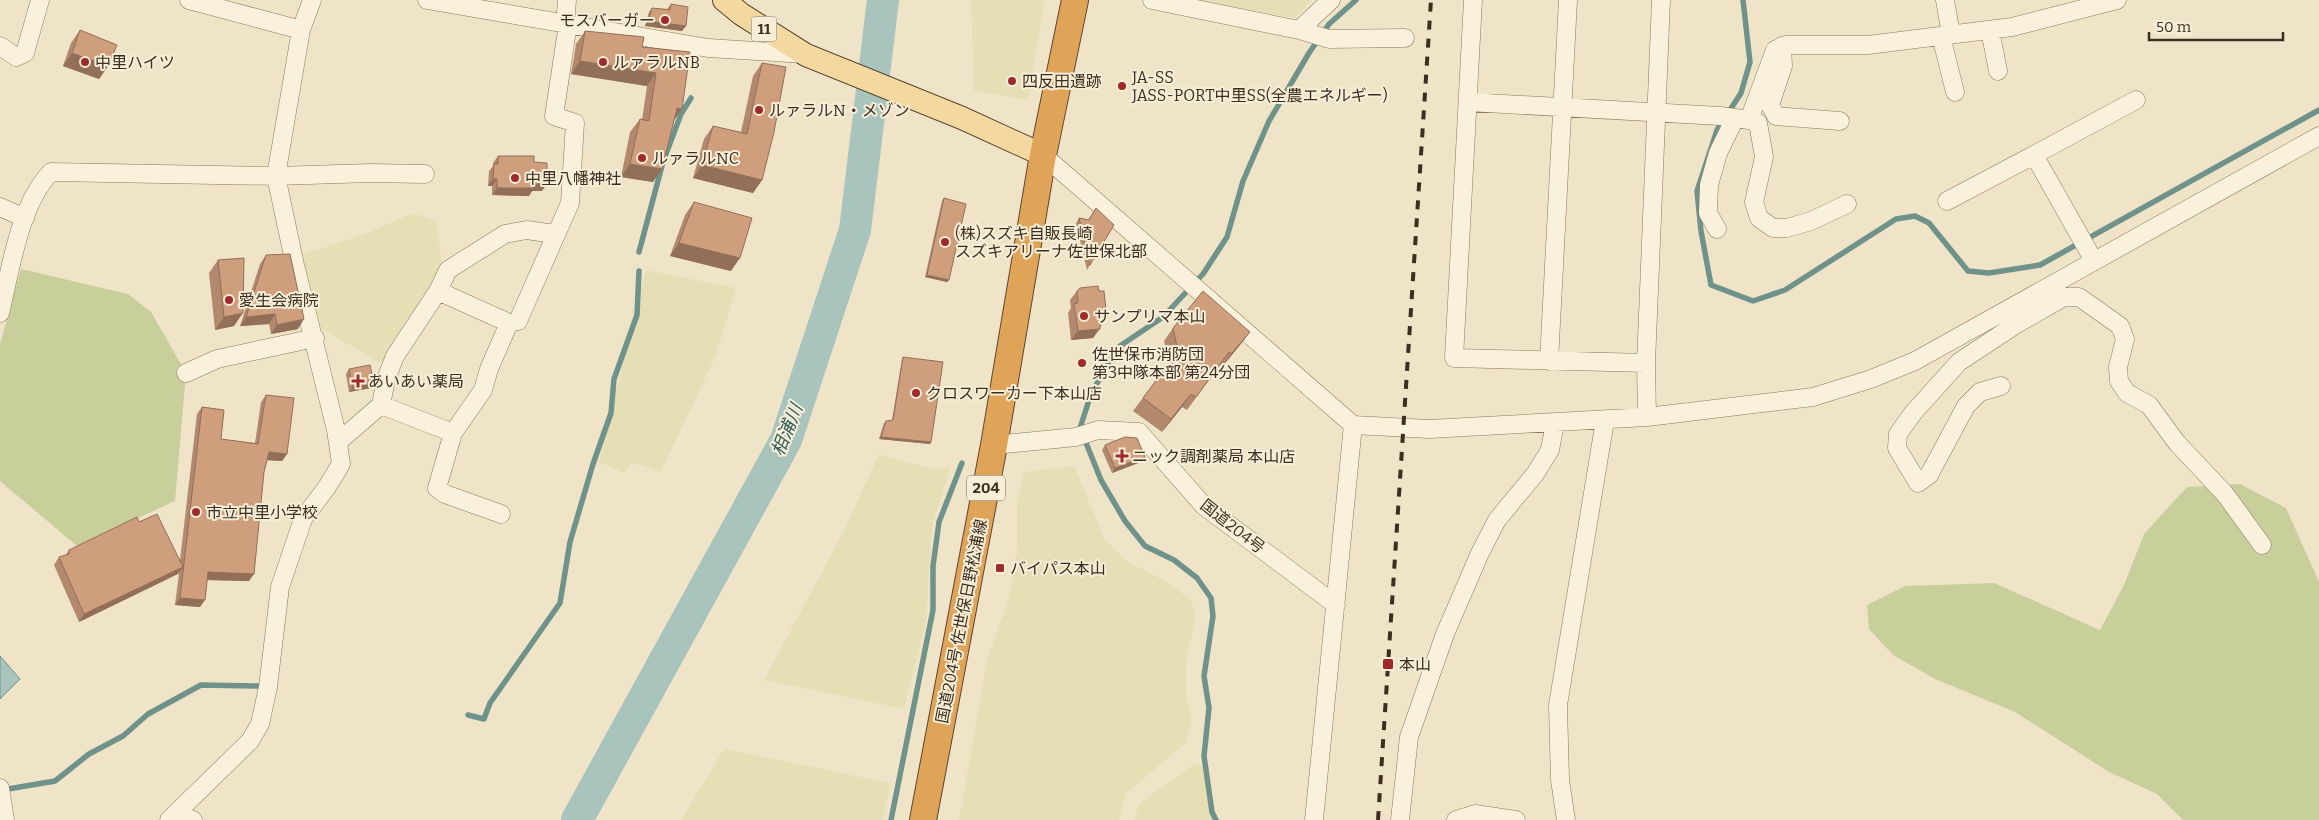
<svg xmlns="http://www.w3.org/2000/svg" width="2319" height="820" viewBox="0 0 2319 820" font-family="Bitter,'Noto Sans JP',serif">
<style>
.farmland{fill:#e6deb5}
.green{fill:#c9cf9b}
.water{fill:#a9c4bc;stroke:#6f938a}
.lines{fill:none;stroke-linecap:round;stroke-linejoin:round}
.stream{stroke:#6f938a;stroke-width:5.5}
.river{stroke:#a9c4bc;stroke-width:32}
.minor-casing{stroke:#8d765c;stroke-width:19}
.major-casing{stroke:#5b4430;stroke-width:24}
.highway-casing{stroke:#5b4430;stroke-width:28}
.minor{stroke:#faf1dc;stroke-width:18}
.major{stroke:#f3d9a0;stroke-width:22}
.highway{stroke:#e0a458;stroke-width:26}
.rail{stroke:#3d2e20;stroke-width:4;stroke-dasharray:9 9;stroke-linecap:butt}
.wall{fill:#b2896c}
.shaded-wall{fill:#916f58}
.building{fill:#cf9f7d;stroke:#916f58}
.poi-dot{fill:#9e2a2b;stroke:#f7eed8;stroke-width:2}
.labels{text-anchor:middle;stroke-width:4;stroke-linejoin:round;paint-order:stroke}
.shield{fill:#f7eed8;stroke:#756857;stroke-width:1}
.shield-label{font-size:15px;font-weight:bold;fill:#3d2e20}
.poi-label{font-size:16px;fill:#3d2e20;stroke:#f7eed8;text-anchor:start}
.street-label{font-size:16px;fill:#3d2e20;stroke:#f7eed8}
.water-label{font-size:18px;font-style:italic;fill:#2f5d5a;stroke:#f7eed8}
</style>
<rect width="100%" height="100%" fill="#f0e4c8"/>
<!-- farmland -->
<path class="farmland" d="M971,0H1045L1028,100L974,91Z
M1197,0H1312L1295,18Z
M413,213L437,221L442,268L401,337L383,364L317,326L301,255L365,234Z
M646,270L736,288L716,355L661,472L631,462L625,473L599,462Z
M879,454L932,469L951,467L932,526L926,621L904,709L764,680L843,533Z
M1074,466L1105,540L1128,562L1167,582L1191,600L1196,616L1186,663V695L1192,719L1186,742L1126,794L1119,820H959L987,660L1009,597L1017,549V503L1024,472Z
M724,749L890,783L883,820H681Z
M1194,764L1206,768L1212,812L1216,820H1134L1139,804Z"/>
<!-- green -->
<path class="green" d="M21,269L128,294L151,312L186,373L175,501L77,546L0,481V344Z
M2240,484L2286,508L2319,582V820H2183L2157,794L2109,772L2015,712L1935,679L1893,655L1869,629L1867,605L1905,586L1994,583L2100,630L2124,585L2144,534L2187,487Z"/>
<!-- water -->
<path class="water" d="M0,656L20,679L0,699Z"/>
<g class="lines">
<!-- stream -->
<path class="stream" d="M1743,0L1750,62L1741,93L1717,130L1697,191L1701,231L1711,285L1753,301L1785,290L1896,219L1915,216L1929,223L1968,271L1989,273L2040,265L2319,110
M639,252L663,162L681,114L691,98
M468,715L484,719L490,703L560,603L570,542L593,464L611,413L614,379L637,315L639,271
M8,789L55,781L89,754L123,736L148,714L201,685L261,686
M891,820L933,610V566L939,522L962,463
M1216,820L1212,812L1204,756L1209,708L1204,676L1213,616L1211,598L1197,578L1174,560L1145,546L1125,521L1101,480L1080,428L1091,394L1117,348L1163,317L1203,274L1227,237L1243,181L1269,121L1309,53L1329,24L1356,0"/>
<!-- river -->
<path class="river" d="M577,820L786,440L855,230L883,0"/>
<defs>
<path id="minor" d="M189,0L301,30
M427,0L708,48L805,54
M1152,0L1299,30L1329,39L1405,38
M1473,0L1454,358L1646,363
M1945,0L1951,35
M565,24L567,0
M1299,30L1331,0
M1990,30L1998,71
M1941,36L1955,92
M0,46L16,57L25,53L40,0
M1782,46L1783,66L1770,105L1776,116L1840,121
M1468,102L1720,116L1749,120L1775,50L1786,45H1868L2012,27L2117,0
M1749,120L1758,123L1764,157L1754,202L1759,218L1773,228H1787L1811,221L1847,204
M1043,155L1353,425L1429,429L1647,417L1813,397L1871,379L1915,361L2319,136
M1947,201L2034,155
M0,207L25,218
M1717,229L1708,213L1709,185L1718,153L1735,118
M2094,261L2034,155L2136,100
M438,291L509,323
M0,313C11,269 19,205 51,172L276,176L371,173L425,174
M2015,325L2064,297H2079L2120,326L2125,339L2118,367L2119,381L2127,393L2149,405L2177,443L2225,494L2262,545
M1549,361L1568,0
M186,373L217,359L315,338
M2001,386L1980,392L1966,406L1929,475L1918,483L1897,448L1898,434L1913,413L1959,362L2015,325L2009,315
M381,405L453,433
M1647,417L1646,363L1661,0
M338,442L381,405L386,379L395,356L438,291L448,270L505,234L527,230L554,234
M994,445L1076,437L1098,430L1139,432L1204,506L1336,605
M501,514L445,494L437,488L453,433L483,390L489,369L509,323L518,321L570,203L575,123L554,116L568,24
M0,788L5,820
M176,813L193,820
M169,820L250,741L260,724L268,687L280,587L303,519L327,487L341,464L336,430L295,265L276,176L301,30L312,0
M1314,820L1353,425
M1400,820L1409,737L1445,634L1480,553L1497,520L1535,474L1550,450L1555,423
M1456,820L1475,814L1516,820
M1566,820L1560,780L1558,705L1605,420"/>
<path id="major" d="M724,0L741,14L806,55L962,118L1043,155"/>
<path id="highway" d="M923,820L994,445L1043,155L1075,0"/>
</defs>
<!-- minor casing -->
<use href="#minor" class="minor-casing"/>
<!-- major casing -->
<use href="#major" class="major-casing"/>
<!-- highway casing -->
<use href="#highway" class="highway-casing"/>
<!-- minor -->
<use href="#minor" class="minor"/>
<!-- major -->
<use href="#major" class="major"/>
<!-- highway -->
<use href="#highway" class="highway"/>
<!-- rail -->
<path class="rail" d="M1378,820L1431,0"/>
</g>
<!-- wall -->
<path class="wall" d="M671,4L682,31L645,26L649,12L652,8L667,9Z
M80,30L108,66L99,79L63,66L71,43Z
M585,31L642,47L690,52L674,121L653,182L621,177L630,132L640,119L642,120L647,86L571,74L576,44Z
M762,63V180L753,193L693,178L704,139L713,126L741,132L753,76Z
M498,156L534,162L542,191H532L529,196L492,195V186H488L489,171L493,166V163Z
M944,198L949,280L947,282L925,277L942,201Z
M694,202L731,271L670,256L685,215Z
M1096,208L1090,265L1087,270L1076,223L1079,218L1088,220Z
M266,255L298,329L271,334L269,324L240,326L260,264Z
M218,260L234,326L215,330L209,273Z
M1077,291H1099L1106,310L1103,314L1100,329L1093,338L1071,340L1068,313L1071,308L1070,300Z
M1173,328L1250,332L1240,345L1222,367L1220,365L1187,410L1182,407L1162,432L1133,411L1169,363L1164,341Z
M903,357L931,442L930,444L879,439L884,423L886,421L892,420L902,359Z
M349,369L371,388L349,392L346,374Z
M266,395L287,454L282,461L267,460L264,472L249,581L207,580L200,607L175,605L179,573L79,622L54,565L59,557L65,556L69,550L139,522L180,560L197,414L202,407L221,439L255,443L261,402Z
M1105,445L1145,457L1141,462L1112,473L1102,450Z"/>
<!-- shaded-wall -->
<path class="shaded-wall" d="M648,21L686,26L682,31L645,26Z
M72,53L108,66L99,79L63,66Z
M580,61L656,73L647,86L571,74Z
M677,108L682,109L673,122Z
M630,164L662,169L653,182L621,177Z
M702,165L762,180L753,193L693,178Z
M493,179H497L492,186H488Z
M533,184H547L542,191H532L529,196L492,195L497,188Z
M679,243L740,258L731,271L670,256Z
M927,275L949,280L947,282L925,277Z
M243,313L234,326L215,330L224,317Z
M275,314L269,324L240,326L246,317Z
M304,319L298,329L271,334L277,325Z
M1104,321L1093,338L1071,340L1078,331Z
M1250,332L1240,345L1222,367L1231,354Z
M374,383L371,388L349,392L353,387Z
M1191,394L1182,407L1162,432L1171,419Z
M881,437L931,442L930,444L879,439Z
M269,452L287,454L282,461L264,460Z
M1145,457L1141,462L1112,473L1115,468Z
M183,567L178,574L79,622L84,614Z
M208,572L254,574L249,581L203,580Z
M180,598L205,600L200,607L175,605Z"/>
<!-- building -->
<path class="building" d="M671,4L688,7L686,26L648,21L652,8L670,10Z
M80,30L117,45L108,66L72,53Z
M585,31L644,37L642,47L690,52L682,109L677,108L662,169L630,164L640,119L649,121L656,73L580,61Z
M762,63L786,67L774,132L762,180L702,165L713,126L747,134Z
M498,156H534V162L547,163V184H533V188H497V179H493L494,164H498Z
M944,198L966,204L949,280L927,275Z
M694,202L752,218L740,258L679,243Z
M1096,208L1114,225L1090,265L1079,218L1089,220Z
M290,254L304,319L277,325L275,314L246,317L266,255Z
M244,258L243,313L224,317L218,260Z
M1098,286L1099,291H1104L1106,310L1103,311L1104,321L1100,322V329L1078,331L1074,304L1078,303L1077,291L1080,288Z
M1203,291L1250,332L1231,354L1229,352L1196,397L1191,394L1171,419L1143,398L1178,351L1173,328Z
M903,357L943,362L931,442L881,437L886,421L893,420Z
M370,365L374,383L353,387L349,369Z
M266,395L294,398L287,454L269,452L264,472L254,574L208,572L205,600L180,598L202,407L224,410L221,439L258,444Z
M1125,437L1137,438L1145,457L1115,468L1105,445Z
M157,514L183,567L84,614L59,557L69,554V550L137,517L139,522Z"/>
<!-- markers -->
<g class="poi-dot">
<circle cx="665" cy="20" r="5"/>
<circle cx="85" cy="62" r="5"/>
<circle cx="603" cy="62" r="5"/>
<circle cx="1012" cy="81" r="5"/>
<circle cx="1122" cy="86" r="5"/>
<circle cx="759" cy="110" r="5"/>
<circle cx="642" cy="158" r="5"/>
<circle cx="515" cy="178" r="5"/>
<circle cx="945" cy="242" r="5"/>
<circle cx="229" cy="300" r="5"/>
<circle cx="1084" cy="316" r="5"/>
<circle cx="1082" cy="363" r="5"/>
<path d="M355.5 373.5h5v5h5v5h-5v5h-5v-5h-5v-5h5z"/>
<circle cx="916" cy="393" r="5"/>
<path d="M1119.5 448.5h5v5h5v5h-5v5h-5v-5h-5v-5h5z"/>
<circle cx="196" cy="512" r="5"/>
<rect x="995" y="563" width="10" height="10" rx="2.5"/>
<rect x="1382" y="658" width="12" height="12" rx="2.5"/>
</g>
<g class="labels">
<!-- shield labels -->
<g class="shield">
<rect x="751.5" y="16.5" width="25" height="25" rx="4"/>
<rect x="967" y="475.5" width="38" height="25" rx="4"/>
</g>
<g class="shield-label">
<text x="764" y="34">11</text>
<text x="986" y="493">204</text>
</g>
<!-- poi labels -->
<g class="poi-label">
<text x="655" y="26" text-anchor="end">モスバーガー</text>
<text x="95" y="68">中里ハイツ</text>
<text x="613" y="68">ルァラルNB</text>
<text x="1132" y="83">JA-SS<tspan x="1132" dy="18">JASS-PORT中里SS(全農エネルギー)</tspan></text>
<text x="1022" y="87">四反田遺跡</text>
<text x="769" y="116">ルァラルN・メゾン</text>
<text x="652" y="164">ルァラルNC</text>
<text x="525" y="184">中里八幡神社</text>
<text x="955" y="239">(株)スズキ自販長崎<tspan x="955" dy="18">スズキアリーナ佐世保北部</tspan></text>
<text x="239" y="306">愛生会病院</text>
<text x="1094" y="322">サンプリマ本山</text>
<text x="1092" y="360">佐世保市消防団<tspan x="1092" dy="18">第3中隊本部 第24分団</tspan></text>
<text x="368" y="387">あいあい薬局</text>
<text x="926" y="399">クロスワーカー下本山店</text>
<text x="1132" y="462">ニック調剤薬局 本山店</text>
<text x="206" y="518">市立中里小学校</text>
<text x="1010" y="574">バイパス本山</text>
<text x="1399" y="670">本山</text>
</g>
<!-- street labels -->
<g class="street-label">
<text transform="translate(1233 526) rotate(38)" y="6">国道204号</text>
<text transform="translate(961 621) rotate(-79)" y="6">国道204号 佐世保日野松浦線</text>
</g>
<!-- water labels -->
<g class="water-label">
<text transform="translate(787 430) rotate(-68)" y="6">相浦川</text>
</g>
</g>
<!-- scale -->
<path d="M2149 32v8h134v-8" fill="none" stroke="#3d2e20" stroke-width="2.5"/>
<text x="2156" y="32" font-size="15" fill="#3d2e20" stroke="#f7eed8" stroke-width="4" paint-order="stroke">50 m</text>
</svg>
